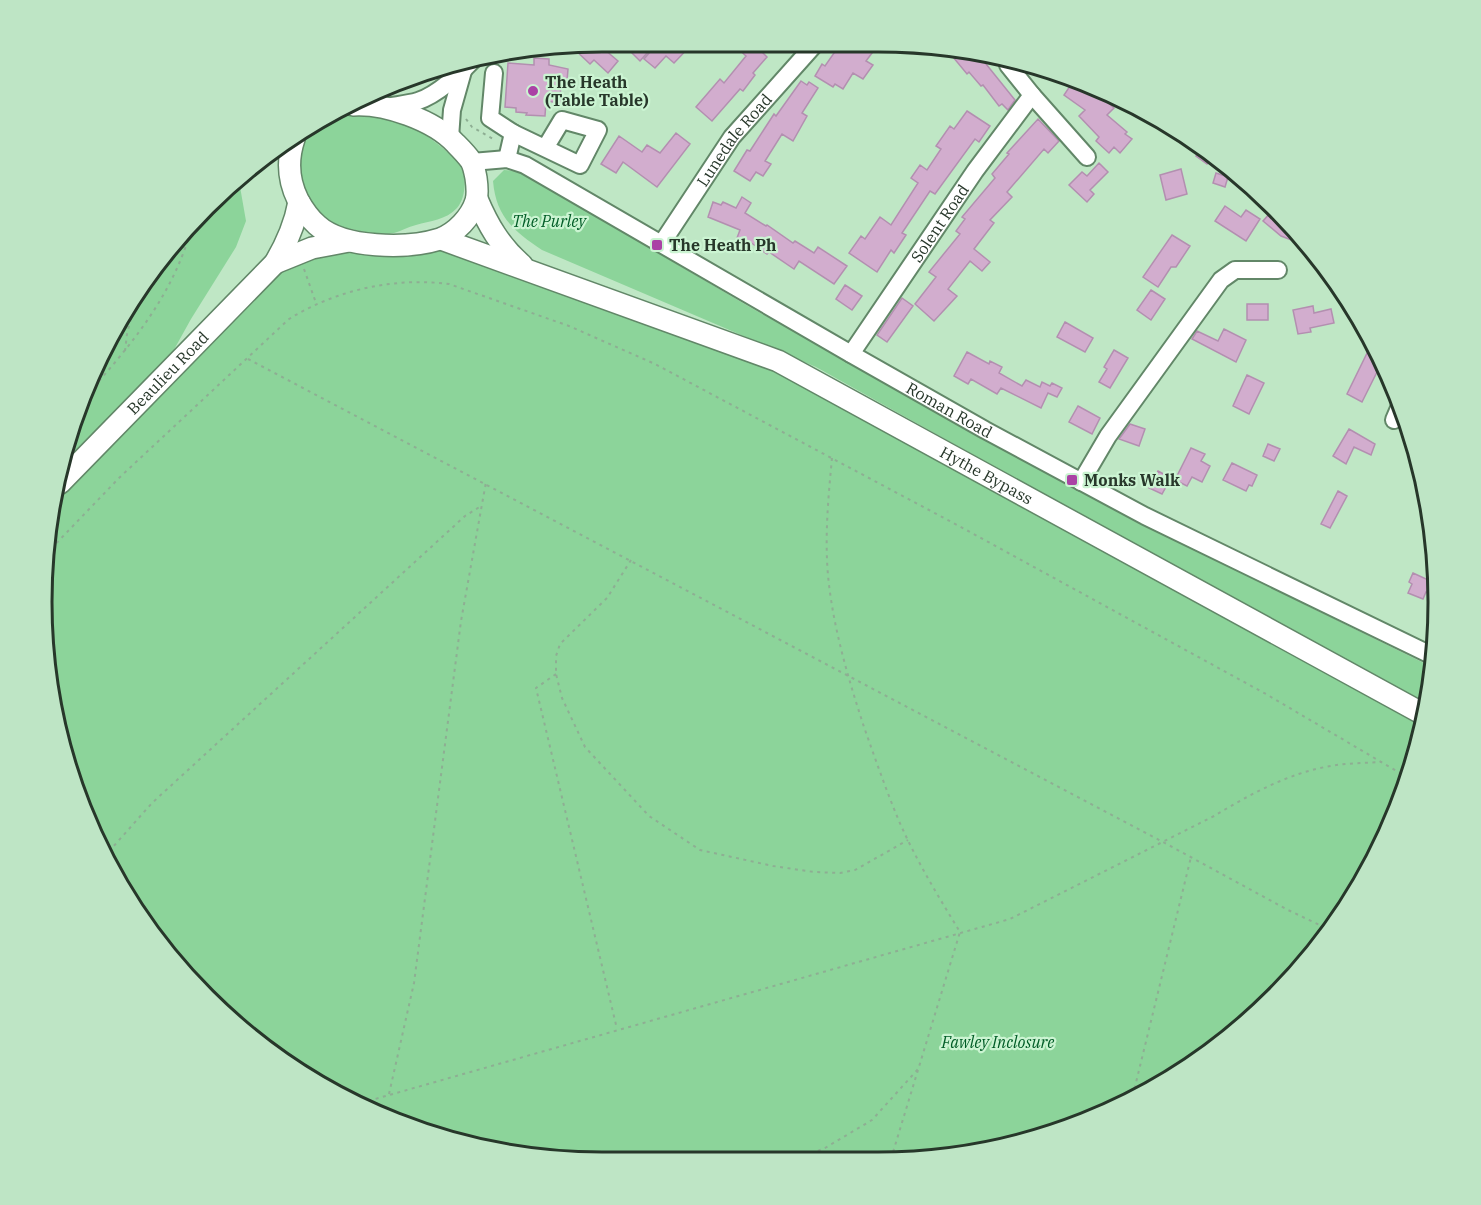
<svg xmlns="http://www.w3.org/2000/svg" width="1481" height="1205" viewBox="0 0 1481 1205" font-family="'IBM Plex Serif',serif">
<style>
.green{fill:#8cd49a}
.building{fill:#d2adce;stroke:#b38fb0;stroke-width:1.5}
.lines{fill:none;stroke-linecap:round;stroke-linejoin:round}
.minor-casing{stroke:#628768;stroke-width:20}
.major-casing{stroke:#628768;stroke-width:24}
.path{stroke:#8eae93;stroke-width:2;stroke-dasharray:3 4.5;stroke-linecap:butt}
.minor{stroke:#fff;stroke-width:16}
.major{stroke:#fff;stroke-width:21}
.poi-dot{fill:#aa42a5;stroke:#cbf4d2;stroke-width:2}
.labels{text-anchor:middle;stroke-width:4.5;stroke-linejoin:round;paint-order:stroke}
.poi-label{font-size:16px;font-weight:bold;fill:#27372a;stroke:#cbf4d2;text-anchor:start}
.street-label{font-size:16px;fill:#27372a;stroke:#cbf4d2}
.park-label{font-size:16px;font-style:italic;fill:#005c26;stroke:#cbf4d2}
.rim{fill:none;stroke:#27372a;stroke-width:3}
</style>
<rect width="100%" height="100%" fill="#bfe7c5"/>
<!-- green -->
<path class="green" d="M348,112C369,114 392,115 411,125C420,130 455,156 460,165C467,176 466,198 457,208C446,220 430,221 416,225C408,227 401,231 394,233C376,237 330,226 315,215C306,207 305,197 302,187C293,147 304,116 348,112Z
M504,170L519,171L748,306L979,435L1312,608L1434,668L1427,704L1226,596L816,367L542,250C514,231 496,217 493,181Z
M239,181L246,221L236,247L191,319L171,355L63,468L72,423L136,291L206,206Z
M442,247L793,375L1424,719L1409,783L1364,883L1300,972L1219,1047L1126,1105L1023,1144L915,1162H566L458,1144L354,1105L233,1024L158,943L100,850L53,712L43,566L57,494L176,371L287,263L315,252Z"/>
<!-- building -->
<path class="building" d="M603,42H611L604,49L618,61L608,73L594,60L590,64L571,46Z
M669,42H694L674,63L666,56L655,68L644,59L656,45L662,50Z
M732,43H762L758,48L767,57L753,73L755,75L743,91L740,89L712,121L696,107L720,79L724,83L746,56Z
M841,43H868L875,49L866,61L873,65L863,79L853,73L843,89L835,84L833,87L815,76L822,64L825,66Z
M638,45L647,53L640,61L631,52Z
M948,51L982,59L1015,100L1008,110L1002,104L999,106L983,85L981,86L969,72L967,74Z
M534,58L549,59V65L568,69L567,81L561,80L560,103L546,101L545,116L526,115L527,113L516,112V108L505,107L508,63L534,65Z
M801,81L807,85L809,82L818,88L802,113L807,116L793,141L782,134L765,161L771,164L763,176L756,172L750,181L734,171L747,150L750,151L774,114L776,116Z
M1079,81L1093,85L1104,90L1100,95L1114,108L1107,115L1127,132L1125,134L1132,139L1120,153L1114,147L1109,153L1096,141L1099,137L1079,116L1085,110L1064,95L1072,83L1076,86Z
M967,111L990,126L979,142L975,139L935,194L930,191L902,233L906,235L894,253L891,250L877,272L849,253L861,236L865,239L880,217L891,225L918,183L911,178L920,165L927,170L941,149L936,146L950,126L954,129Z
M1038,119L1059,141L1048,153L1044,149L1007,192L1012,197L990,220L994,223L974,249L990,262L982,271L970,261L948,289L957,296L934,321L915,304L936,277L929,272L960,234L956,231L965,219L962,217L995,178L992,174L1009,154L1007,153Z
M676,133L690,144L657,187L623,162L616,173L601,164L619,136L642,152L647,145L660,153Z
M1202,147L1213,155L1207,164L1196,156Z
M1099,163L1108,172L1090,190L1094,194L1087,202L1069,185L1082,172L1087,176Z
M1181,169L1187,194L1166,200L1160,175Z
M1216,173L1228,177L1225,187L1213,183Z
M742,197L751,203L745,213L766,226L767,225L793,243L795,241L814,253L818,247L847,266L834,284L799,261L794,269L769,252L767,254L750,242L748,246L737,238L740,230L708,217L713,202L721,205L723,202L736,208Z
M1225,206L1241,217L1246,210L1260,219L1246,241L1215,221Z
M1271,212L1287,223L1302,244L1281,236L1263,221Z
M1172,235L1190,246L1176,267H1171L1158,287L1143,277Z
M845,285L862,296L852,310L836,299Z
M1151,290L1165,299L1151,320L1137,310Z
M902,298L913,306L887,342L877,335Z
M1247,304H1268V320H1247Z
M1313,306L1314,313L1331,309L1334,323L1310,328L1311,332L1298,334L1293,310Z
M1065,322L1093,338L1085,352L1057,337Z
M1224,329L1246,340L1236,362L1192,339L1197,331L1218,341Z
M1372,343L1383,360L1362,402L1347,394Z
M1114,350L1128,358L1110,388L1099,382L1107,369L1104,367Z
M967,352L989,364L990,361L1002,367L999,373L1022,386L1026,380L1040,387L1042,382L1050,386L1052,383L1062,388L1057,397L1048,393L1041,408L1001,388L997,394L971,379L968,384L954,376Z
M1247,375L1264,383L1249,414L1233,406Z
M1078,406L1100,418L1092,434L1069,422Z
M1130,424L1145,429L1139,446L1119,439Z
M1349,429L1375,444L1371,455L1354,447L1346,464L1333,456Z
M1268,444L1280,449L1274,461L1263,456Z
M1191,448L1205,454L1201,461L1210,466L1202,482L1192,477L1187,486L1175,480Z
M1232,463L1257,475L1252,486L1249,485L1246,491L1223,480Z
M1158,471L1171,478L1162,494L1149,488Z
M1338,491L1347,496L1330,528L1321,524Z
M1413,573L1435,583L1430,594L1426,592L1423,599L1408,593L1412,584L1409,582Z"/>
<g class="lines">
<defs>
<g id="minor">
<path d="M1008,65L1032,95L1087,157"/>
<path d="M494,73L490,118L513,133L507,159"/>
<path d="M386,107C396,105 408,104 418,101C437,95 461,73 474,59"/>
<path d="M513,133L580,165L598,130L562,120L547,145"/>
<path d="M450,138L452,110L463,71"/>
<path id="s1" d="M472,162L507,159L525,165L851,354L985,430L1145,516L1435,657"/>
<path id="s2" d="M662,243L732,137L816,43"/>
<path id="s3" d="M851,354L975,171L1032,95"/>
<path d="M1394,420L1400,406"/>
<path d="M1081,482L1108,436L1221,280L1235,270H1278"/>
</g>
<g id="major">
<path d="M294,139C287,160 288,180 298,200C303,209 309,218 317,225C343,249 408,249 440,239C456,233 471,217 476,201C478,194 477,185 476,178C475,173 474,166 471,161C467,155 461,149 456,144C434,120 385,103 353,105"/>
<path d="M477,199C488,225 500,246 522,265"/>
<path id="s4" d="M441,239L778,361L1425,715"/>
<path d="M275,263L312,248L349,241"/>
<path id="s5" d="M60,483L275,263C287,243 295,224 299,202"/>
</g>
</defs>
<!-- minor casing -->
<use href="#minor" class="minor-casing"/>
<!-- major casing -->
<use href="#major" class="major-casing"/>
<!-- path -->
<path class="path" d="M399,85L406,88
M386,91L400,86
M466,119L472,127L495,140
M304,269L316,303
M128,308L129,316
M125,351L127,334L138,290
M248,359L1163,842L1288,910L1330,930
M84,398C132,344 174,295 193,223
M832,458C828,500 824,543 829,585C835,634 849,681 864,727C875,758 886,790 899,821C916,860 938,896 960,932L890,1162
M46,554L119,478L289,319C336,290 394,277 449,284L569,326L655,364L959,526L1266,694L1410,779
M631,560L607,598L560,644L556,656V674L562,698L585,747L649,816L700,850L773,866L814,872L840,873L855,870L908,840
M556,674L536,688L617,1029
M104,857L152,803L465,516L481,506
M389,1094L414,983L461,621L486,482
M1131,1103L1191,857
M354,1105L1010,919L1214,816C1249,795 1285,775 1325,767C1344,763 1363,763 1382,762
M790,1162L825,1148L872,1120L919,1068"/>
<!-- minor -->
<use href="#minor" class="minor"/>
<!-- major -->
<use href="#major" class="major"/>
</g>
<!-- markers -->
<g class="poi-dot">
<circle cx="533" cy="91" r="6"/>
<rect x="651" y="239" width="12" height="12" rx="3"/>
<rect x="1066" y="474" width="12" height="12" rx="3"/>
</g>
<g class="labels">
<!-- poi labels -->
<g class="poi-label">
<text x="545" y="88">The Heath<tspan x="545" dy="18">(Table Table)</tspan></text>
<text x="669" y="251">The Heath Ph</text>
<text x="1084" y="486">Monks Walk</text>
</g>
<!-- street labels -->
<g class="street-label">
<text dy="6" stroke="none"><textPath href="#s2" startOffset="126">Lunedale Road</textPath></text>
<text dy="6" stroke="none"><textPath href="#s3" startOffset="158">Solent Road</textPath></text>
<text dy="6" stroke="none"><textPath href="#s5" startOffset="154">Beaulieu Road</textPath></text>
<text dy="6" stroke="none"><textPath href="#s1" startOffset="544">Roman Road</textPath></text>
<text dy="6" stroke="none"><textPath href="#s4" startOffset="596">Hythe Bypass</textPath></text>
</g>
<!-- park labels -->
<g class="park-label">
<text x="549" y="227">The Purley</text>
<text x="998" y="1048">Fawley Inclosure</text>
</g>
</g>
<!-- crop -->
<path d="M0 0H1481V1205H0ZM602 52H878A550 550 0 0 1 1428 602V602A550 550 0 0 1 878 1152H602A550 550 0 0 1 52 602V602A550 550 0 0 1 602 52Z" fill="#bee5c5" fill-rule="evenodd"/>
<path class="rim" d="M602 52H878A550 550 0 0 1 1428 602V602A550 550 0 0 1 878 1152H602A550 550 0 0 1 52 602V602A550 550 0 0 1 602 52Z"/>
</svg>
